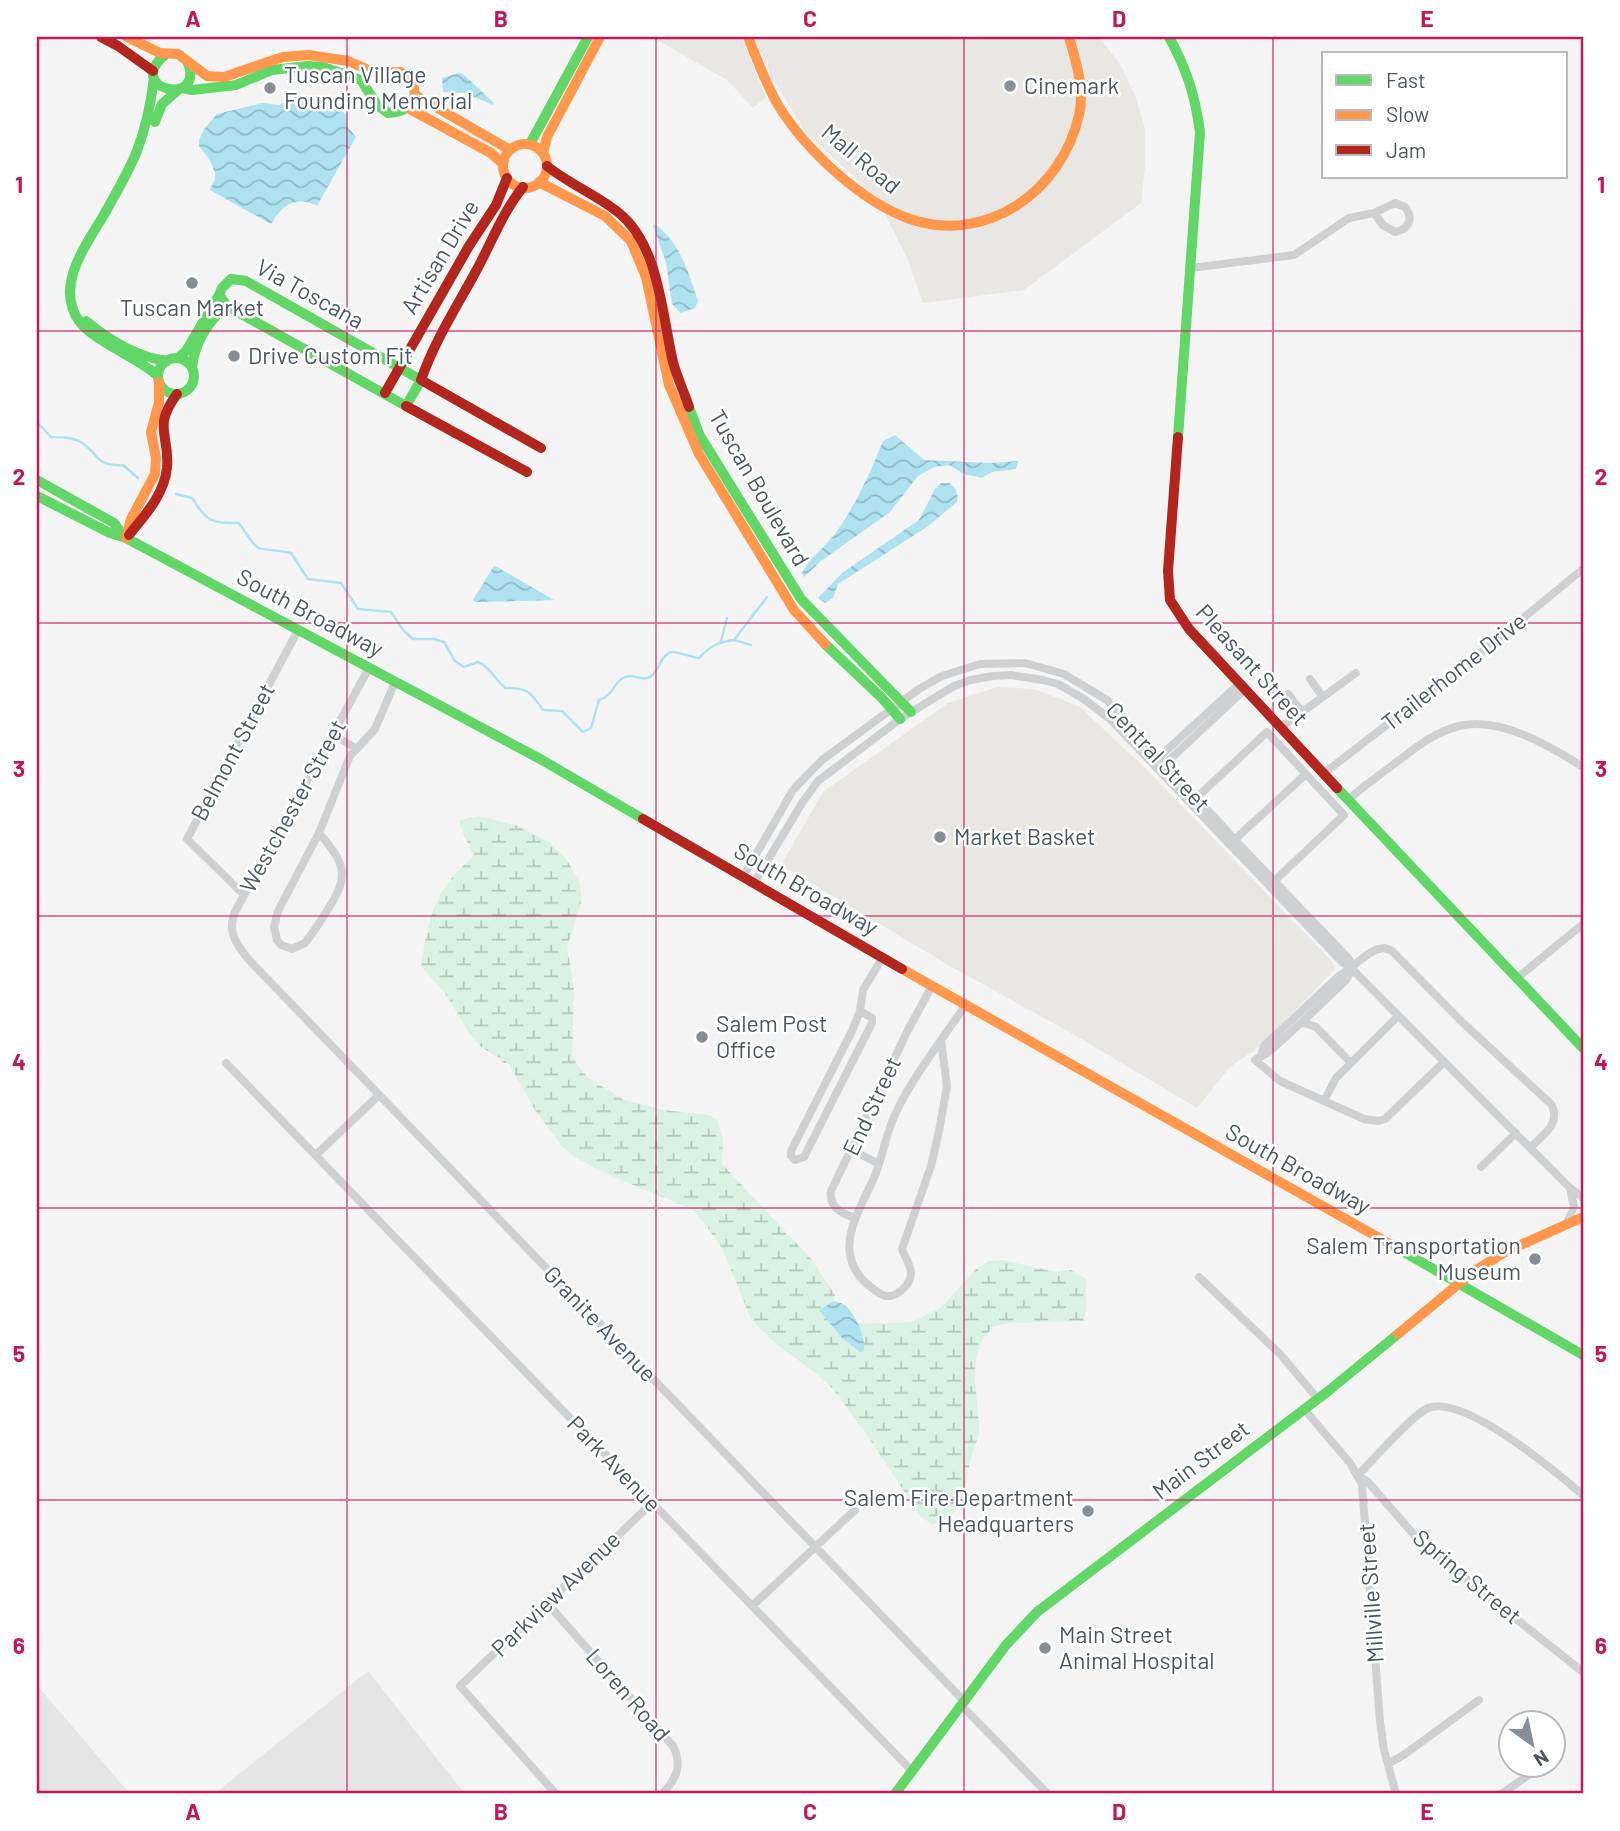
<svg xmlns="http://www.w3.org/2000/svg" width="1620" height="1831" viewBox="0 0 1620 1831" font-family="Barlow,sans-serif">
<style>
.commercial{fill:#e8e7e3}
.education{fill:#e6e5e6}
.wetland{fill:url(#wetland-marsh)}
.water{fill:url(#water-waves)}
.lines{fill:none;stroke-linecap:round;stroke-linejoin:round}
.stream{stroke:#aee2f0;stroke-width:2.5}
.street{stroke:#ced0d2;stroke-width:8}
.fast{stroke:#63d668;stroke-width:10}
.slow{stroke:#ff974d;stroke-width:10}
.jam{stroke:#b3261e;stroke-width:10}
.grid{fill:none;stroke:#c2185b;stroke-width:2;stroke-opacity:0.55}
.poi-dot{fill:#868d94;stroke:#fff;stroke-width:2.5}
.labels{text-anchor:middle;stroke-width:5;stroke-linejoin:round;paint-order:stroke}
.poi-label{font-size:23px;fill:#4a5661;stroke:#fff;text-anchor:start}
.street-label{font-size:23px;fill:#4a5661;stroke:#fff}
.neatline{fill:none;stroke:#c2185b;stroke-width:2.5}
.grid-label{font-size:23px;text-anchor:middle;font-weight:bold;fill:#c2185b}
</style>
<defs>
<pattern id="wetland-marsh" width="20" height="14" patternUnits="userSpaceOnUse" patternTransform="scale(1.75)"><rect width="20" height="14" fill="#d9f2e3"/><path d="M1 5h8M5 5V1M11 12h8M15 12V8" fill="none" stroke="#b2c7bb"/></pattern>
<pattern id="water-waves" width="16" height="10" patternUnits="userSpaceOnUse" patternTransform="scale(1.75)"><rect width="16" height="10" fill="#aee2f0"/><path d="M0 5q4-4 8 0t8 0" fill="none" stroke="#90bac6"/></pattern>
</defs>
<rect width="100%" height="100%" fill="#f4f4f4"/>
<!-- commercial -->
<path class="commercial" d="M652,37H741L766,97L753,108L727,80Z
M755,37H1099L1120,64L1135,95L1145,129V166L1141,203L1024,290L923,303L908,260L877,198L806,133L772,77Z
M997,687L1035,689L1080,707L1146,769L1332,961L1335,969L1263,1044L1230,1067L1197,1108L1073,1034L950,966L781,865L823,792L948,703Z"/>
<!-- education -->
<path class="education" d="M368,1671L465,1794H214Z
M37,1685L130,1794H37Z"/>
<!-- wetland -->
<path class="wetland" d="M479,816L518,826L549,842L566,859L579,880L582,899L567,947L574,988L572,1057L587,1077L624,1100L664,1110L709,1115L717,1120L723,1139L722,1164L812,1260L835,1295L834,1301L819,1310L865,1340L857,1324L913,1322L943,1306L976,1269L989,1261L1003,1260L1055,1272L1071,1270L1086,1279V1308L1084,1321L1009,1323L990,1327L991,1329C964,1355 980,1400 979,1433C978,1440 974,1447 972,1454C964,1481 968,1518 932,1524L921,1517L865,1432L833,1389L818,1375L776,1344L751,1319L722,1248L705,1224L692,1209L623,1181L574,1157L561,1145L535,1110L509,1064L502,1062L500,1058C466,1043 464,1018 443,991C437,983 428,975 421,966C429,917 433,891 473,857C471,844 460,833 460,820Z"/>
<!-- water -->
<path class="water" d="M458,73L463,74L494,103L493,105L465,93L443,92L442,78Z
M295,97L331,99L346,115L347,126L356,137L317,206C296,195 282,205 271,224L210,190L215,179V173L210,160L199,146V140L204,129L217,114L262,103L279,105Z
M655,224C681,244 688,272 698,301L695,308L681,313L672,304L666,262L653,226Z
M895,435L924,460L991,463L1018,461L1016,469L992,472L982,478L964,474L949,465L934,467L918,476L890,512L821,561L804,577L802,573C811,556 823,549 834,535C855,507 870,473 883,441Z
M941,483H949C956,488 959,493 957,502L927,527L838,584L833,598L825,603L818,598L842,573L919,520L935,489Z
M494,566L497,567L554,600L476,602L473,600Z
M834,1301C837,1302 842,1303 845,1305C855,1313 868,1341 863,1352H860L842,1338L819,1310Z"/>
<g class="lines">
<!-- stream -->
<path class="stream" d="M37,422L51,437C61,437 70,437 79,441C99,452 94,467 123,465L138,478
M176,494L192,498C208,522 210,523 239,523C263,559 254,545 291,553L308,579L341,583L358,609L391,612L403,630L413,639H434L444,642L455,661L464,667L478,662C490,667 495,679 505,688C528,688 530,691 543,710L562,711L583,732L591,728L599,700C614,695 612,685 623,678C632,672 641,682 650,677C659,672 661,653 672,652C679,652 691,657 699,658C710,646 718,642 734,640L767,597
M734,640L751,645
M721,641L727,618"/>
<!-- street -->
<path class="street" d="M1191,268L1294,255L1349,218L1374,213L1395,203L1405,207C1414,219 1409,229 1395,232L1383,225L1374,213
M369,668L236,910C226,931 236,944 249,960L965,1702
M1310,679L1322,696
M1288,694L1301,711
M1280,728L1356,673
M333,734L355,748
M1156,760L1239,684
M1163,766L1244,690
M1323,774L1488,647L1583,569
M1348,800C1362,787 1379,776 1394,764C1414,749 1434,732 1459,726C1500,716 1550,746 1583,767
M1193,801L1267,732L1344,815L1271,884
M319,833C346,865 350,875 327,911C320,922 313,933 305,943L292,949L281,945L277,940L274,927L278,911L319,833L350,756L375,729L395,682
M1231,843L1306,774
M743,877L793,790L822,760L919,689L942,676L980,664L1025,663L1064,674L1107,700L1235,840L1349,959L1352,969
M754,883L802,803L818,781L900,719L954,686L971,680L993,676L1011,675L1043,680L1058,684L1084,699L1110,719L1342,962L1352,969L1570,1188L1583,1198
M244,895L187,839L298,630
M1352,969L1346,980L1302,1022L1269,1052L1255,1060L1280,1081L1364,1119L1378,1121L1385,1119L1444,1062
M1516,979L1583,924
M860,1011L872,1018V1023L804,1157L795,1160L791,1156V1151L852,1031L860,1011L863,990L883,957
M1302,1022L1316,1027L1351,1063
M941,1040C924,1065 906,1089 894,1117C886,1135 883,1154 876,1173C862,1208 829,1250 867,1284C872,1288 879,1294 885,1296C897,1298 910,1285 911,1274C911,1265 905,1258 902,1249L931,1166L939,1131L947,1086L941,1040L965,1006
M1261,1055L1264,1046L1340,975C1356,967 1367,949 1385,948L1392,951L1463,1023L1551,1104C1562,1123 1543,1135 1530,1148
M226,1063L913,1772
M1324,1101L1336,1078L1398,1016
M852,1150L879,1164
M316,1155L379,1095
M1481,1167L1516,1133
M854,1218C840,1212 829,1207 831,1191L908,1030L932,986
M1566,1225L1574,1207L1570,1188
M1199,1277L1280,1354L1318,1399
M1304,1409L1350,1463L1362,1484L1380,1722L1384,1750L1396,1794
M1583,1495C1556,1472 1464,1394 1428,1408C1412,1415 1373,1460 1358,1475L1367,1481L1422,1544L1583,1672
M547,1603L673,1746C683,1765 676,1780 662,1794
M752,1606L855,1510
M962,1706L1048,1794
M1388,1764L1405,1754L1479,1700
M556,1794L460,1686L652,1503
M1501,1794L1533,1772"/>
<!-- fast -->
<path class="fast" d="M1169,37C1187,70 1195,95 1200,132L1178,437
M166,54C121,90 208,108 187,61
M154,78C151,103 146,127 137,151C128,173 116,193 105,213C87,244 54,285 79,321C93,341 137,357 158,376
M182,88L192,90L236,85L272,70L308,66L323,67L361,80L377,105L388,113C404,112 408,109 415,95L414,89
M155,122L162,104L177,91
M530,144L588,37
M86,321C109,340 137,357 167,361
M178,358L186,351L219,295
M158 376a18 18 0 1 1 36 0a18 18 0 1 1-36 0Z
M192,368C194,345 208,320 227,306L406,406L421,380L246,281L231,279L222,288L219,295L227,306
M689,407L700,436L801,599L911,712
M37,480L114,523L126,538
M37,496L110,533L126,538L542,760L643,819
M825,644L882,698L900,719
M1337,788L1583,1048
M1390,1244L1583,1355
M895,1794L1006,1645L1037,1612L1327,1392L1398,1334"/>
<!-- slow -->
<path class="slow" d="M127,37L160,53L178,54L207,76L224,77L283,57L309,55L348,61L376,73L401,72L412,81L414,89
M748,37C757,60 766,84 778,105C805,149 861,202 910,219C987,245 1062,191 1079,115C1085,89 1076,62 1069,37
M415,95L510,150
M408,108L491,153L503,164
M503 166a22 22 0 1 1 44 0a22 22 0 1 1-44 0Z
M543,153L547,137L600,37
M539,182L605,216L631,241L646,277L669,385L699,454L794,610L825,644
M126,538L131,519L155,474L156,458L151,432L159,402V382
M902,969L1390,1244
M1398,1334L1473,1272L1505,1252L1583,1217"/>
<!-- jam -->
<path class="jam" d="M101,37L118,46L153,71
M547,166C569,184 597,195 619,213C659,245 662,315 673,362C677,377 684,392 689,407
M523,187C502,213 491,244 475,273C456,308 434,342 421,380L541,448
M385,393L469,246L496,205L507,178
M406,406L527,472
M1178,437L1168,571L1170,600L1189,629L1337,788
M129,535C145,515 164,495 167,468C170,434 152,428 177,394
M643,819L902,969"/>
</g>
<!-- grid -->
<path class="grid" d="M347,37V1794M656,37V1794M964,37V1794M1273,37V1794M37,331H1583M37,623H1583M37,916H1583M37,1208H1583M37,1500H1583"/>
<!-- markers -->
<g class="poi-dot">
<circle cx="1010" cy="86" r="7"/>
<circle cx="270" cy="88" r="7"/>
<circle cx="192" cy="283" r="7"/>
<circle cx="234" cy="356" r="7"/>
<circle cx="940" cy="837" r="7"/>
<circle cx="702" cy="1037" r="7"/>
<circle cx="1535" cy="1259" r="7"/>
<circle cx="1088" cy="1511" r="7"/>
<circle cx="1045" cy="1648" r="7"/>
</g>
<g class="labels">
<!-- poi labels -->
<g class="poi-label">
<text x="284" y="83">Tuscan Village<tspan x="284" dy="26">Founding Memorial</tspan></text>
<text x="1024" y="94">Cinemark</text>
<text x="192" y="316" text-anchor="middle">Tuscan Market</text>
<text x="248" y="364">Drive Custom Fit</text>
<text x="954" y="845">Market Basket</text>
<text x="716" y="1032">Salem Post<tspan x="716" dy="26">Office</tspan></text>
<text x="1521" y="1254" text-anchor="end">Salem Transportation<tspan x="1521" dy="26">Museum</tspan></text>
<text x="1074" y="1506" text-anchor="end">Salem Fire Department<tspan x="1074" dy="26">Headquarters</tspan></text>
<text x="1059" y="1643">Main Street<tspan x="1059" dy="26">Animal Hospital</tspan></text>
</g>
<!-- street labels -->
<g class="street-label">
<text transform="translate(861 159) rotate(40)" y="8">Mall Road</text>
<text transform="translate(440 257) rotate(-59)" y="8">Artisan Drive</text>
<text transform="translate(310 294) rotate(29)" y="8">Via Toscana</text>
<text transform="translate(759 488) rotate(60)" y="8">Tuscan Boulevard</text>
<text transform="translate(310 613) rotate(28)" y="8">South Broadway</text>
<text transform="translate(1252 665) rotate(48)" y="8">Pleasant Street</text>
<text transform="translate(1454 672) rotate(-38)" y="8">Trailerhome Drive</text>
<text transform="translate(233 752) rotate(-62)" y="8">Belmont Street</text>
<text transform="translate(1158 757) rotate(47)" y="8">Central Street</text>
<text transform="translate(293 806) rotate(-61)" y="8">Westchester Street</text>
<text transform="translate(806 889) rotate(30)" y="8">South Broadway</text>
<text transform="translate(872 1106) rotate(-65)" y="8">End Street</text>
<text transform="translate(1298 1169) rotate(29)" y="8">South Broadway</text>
<text transform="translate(600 1324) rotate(46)" y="8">Granite Avenue</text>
<text transform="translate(1201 1460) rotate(-37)" y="8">Main Street</text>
<text transform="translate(614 1464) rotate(46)" y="8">Park Avenue</text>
<text transform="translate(1467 1577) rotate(40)" y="8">Spring Street</text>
<text transform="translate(1371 1593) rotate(-94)" y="8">Millville Street</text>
<text transform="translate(556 1594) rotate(-44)" y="8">Parkview Avenue</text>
<text transform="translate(628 1695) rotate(49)" y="8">Loren Road</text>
</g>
</g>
<!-- border -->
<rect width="1620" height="1831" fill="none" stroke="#ffffff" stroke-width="77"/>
<!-- legend -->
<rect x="1322" y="52" width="245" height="126" fill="#ffffff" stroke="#b7bbc0" stroke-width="2"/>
<rect x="1336" y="75" width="35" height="10" fill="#63d668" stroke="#b7bbc0" stroke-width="2"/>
<text x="1386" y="88" font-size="21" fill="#4a5661">Fast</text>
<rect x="1336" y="110" width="35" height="10" fill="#ff974d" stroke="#b7bbc0" stroke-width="2"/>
<text x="1386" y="122" font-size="21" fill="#4a5661">Slow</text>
<rect x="1336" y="145" width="35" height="10" fill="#b3261e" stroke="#b7bbc0" stroke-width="2"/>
<text x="1386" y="158" font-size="21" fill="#4a5661">Jam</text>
<!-- north arrow -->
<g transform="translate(1532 1744) rotate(147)"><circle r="33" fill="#ffffff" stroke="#b7bbc0" stroke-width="2"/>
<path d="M0-5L12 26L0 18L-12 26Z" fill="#868d94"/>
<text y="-10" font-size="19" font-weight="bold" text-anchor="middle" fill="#4a5661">N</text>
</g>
<rect x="38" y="38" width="1544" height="1754" class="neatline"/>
<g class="grid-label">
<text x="193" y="27">A</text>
<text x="501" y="27">B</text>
<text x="810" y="27">C</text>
<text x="1119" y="27">D</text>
<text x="1427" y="27">E</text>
<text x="19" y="193">1</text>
<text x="1601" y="193">1</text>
<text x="19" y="485">2</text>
<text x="1601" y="485">2</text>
<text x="19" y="777">3</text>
<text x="1601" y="777">3</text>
<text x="19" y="1070">4</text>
<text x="1601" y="1070">4</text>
<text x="19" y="1362">5</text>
<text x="1601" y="1362">5</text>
<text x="19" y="1654">6</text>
<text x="1601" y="1654">6</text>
<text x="193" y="1820">A</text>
<text x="501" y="1820">B</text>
<text x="810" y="1820">C</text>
<text x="1119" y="1820">D</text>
<text x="1427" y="1820">E</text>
</g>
</svg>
